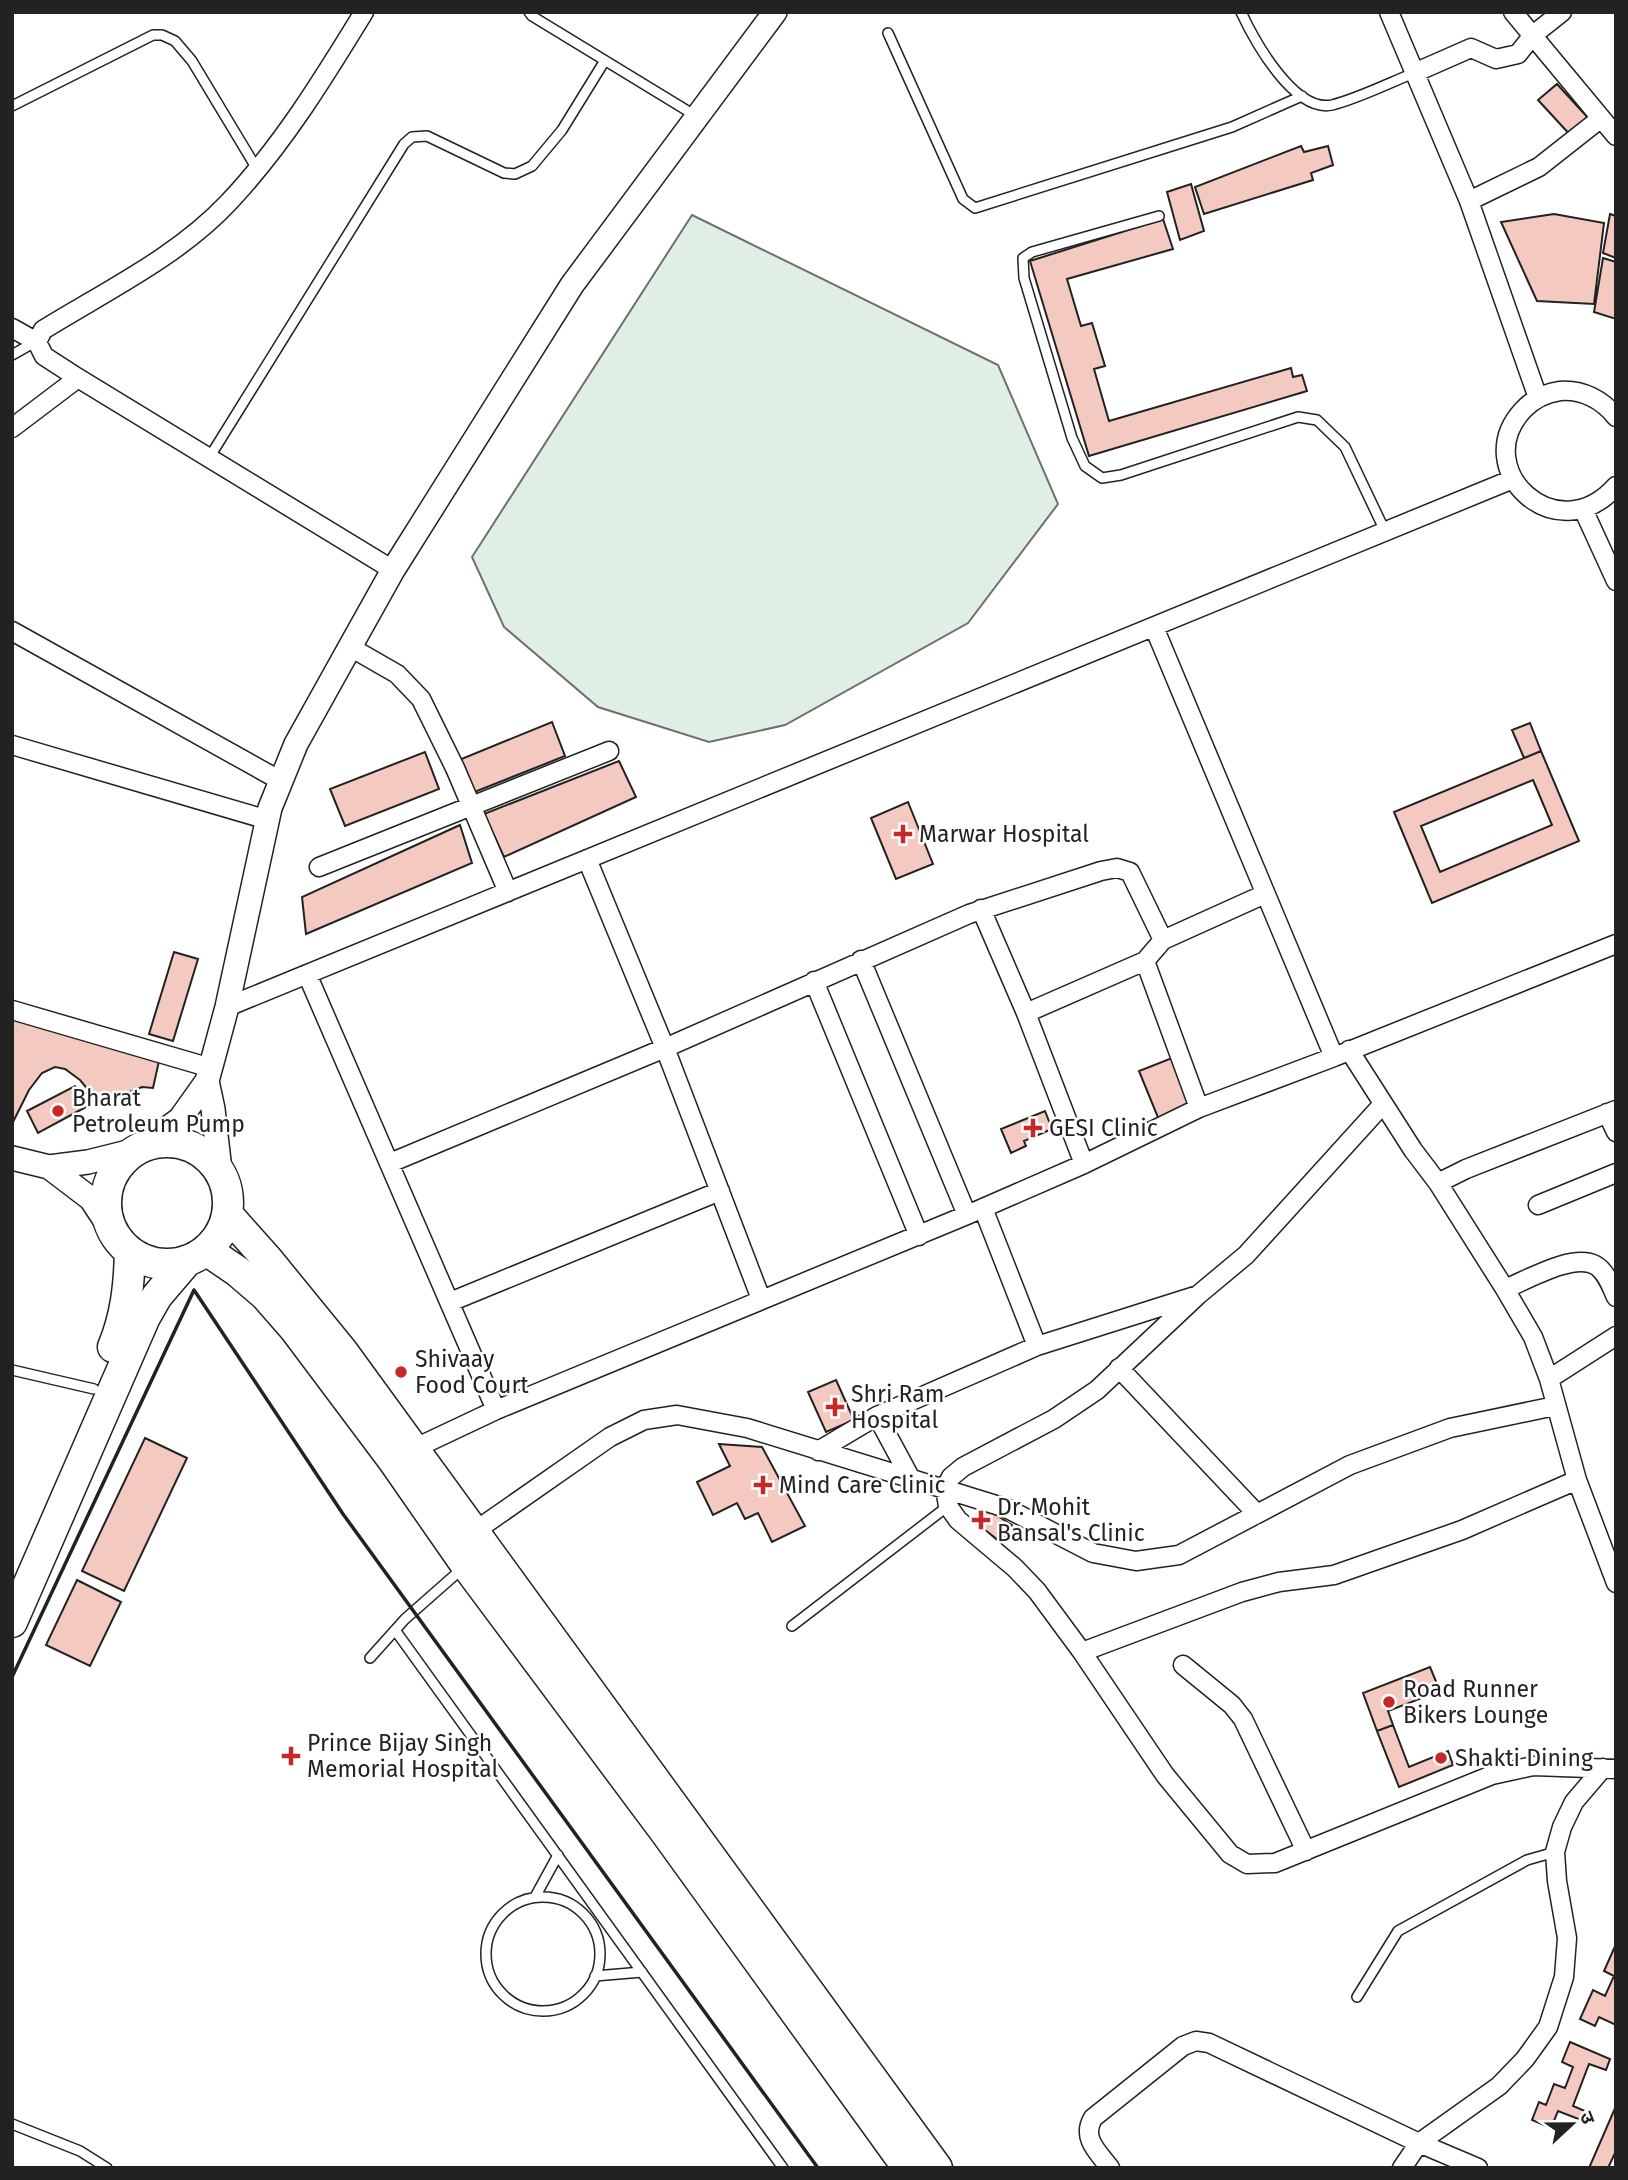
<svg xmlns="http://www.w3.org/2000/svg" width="1628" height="2180" viewBox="0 0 1628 2180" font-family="'Fira Sans','Noto Sans Devanagari',sans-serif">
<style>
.green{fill:#e0efe3;stroke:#6f6f6f;stroke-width:2}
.building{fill:#f3c9c0;stroke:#222;stroke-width:2;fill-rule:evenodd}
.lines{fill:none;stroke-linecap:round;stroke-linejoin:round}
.service-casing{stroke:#222;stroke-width:12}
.minor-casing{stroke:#222;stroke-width:21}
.tertiary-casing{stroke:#222;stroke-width:26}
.primary-casing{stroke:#222;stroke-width:33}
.service{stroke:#fff;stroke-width:9}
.minor{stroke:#fff;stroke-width:18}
.tertiary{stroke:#fff;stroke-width:23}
.primary{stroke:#fff;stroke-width:30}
.wall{stroke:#222;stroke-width:3.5}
.poi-dot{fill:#c62828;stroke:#fff;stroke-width:2.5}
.labels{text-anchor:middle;stroke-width:5;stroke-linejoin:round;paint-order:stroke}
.poi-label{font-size:23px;fill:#222;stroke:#fff;text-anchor:start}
</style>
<rect width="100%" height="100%" fill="#fff"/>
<!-- green -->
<path class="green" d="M692,215L998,365L1058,504L968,623L785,725L709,742L598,707L504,627L472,557Z"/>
<!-- building -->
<path class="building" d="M1557,84L1590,120L1573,138L1538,100Z
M1301,146L1304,152L1328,146L1333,165L1311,173L1313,180L1204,214L1195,187Z
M1191,184L1204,231L1180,240L1167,192Z
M1554,214L1604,223L1594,304L1537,301L1501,222Z
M1610,214L1616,216V258L1603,253Z
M1163,219L1173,249L1067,279L1081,326L1092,323L1105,366L1094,369L1109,421L1291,368L1293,377L1302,375L1307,391L1089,456L1030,261Z
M1603,258L1616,262V319L1594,312Z
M552,722L565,756L472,793L459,760Z
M1530,723L1541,751L1524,758L1512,730Z
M1541,751L1579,841L1432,903L1394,812ZM1533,780L1552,825L1440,872L1421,826Z
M425,752L439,789L345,826L330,789Z
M619,761L636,797L504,857L484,814Z
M908,802L933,864L896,879L871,818Z
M460,825L472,863L306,934L302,897Z
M174,952L198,959L173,1041L149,1034Z
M12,1016L159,1061L153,1088L142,1087L100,1104L80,1080L65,1069L55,1067L42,1073L29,1090L12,1124Z
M1172,1058L1192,1106L1159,1120L1139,1071Z
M75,1086L86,1107L38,1133L27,1111Z
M1045,1111L1052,1129L1024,1141L1026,1146L1011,1153L1001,1129Z
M836,1380L854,1420L826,1432L808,1392Z
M145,1438L187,1458L124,1591L82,1571Z
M719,1444L762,1447L805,1526L772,1542L758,1513L745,1519L737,1503L713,1515L697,1482L730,1466Z
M982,1506L1012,1525L1002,1543L977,1524Z
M77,1580L121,1602L90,1666L46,1645Z
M1430,1667L1440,1691L1388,1711L1393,1725L1377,1731L1363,1693Z
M1393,1725L1409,1767L1448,1751L1453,1765L1399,1787L1377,1731Z
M1616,1944V2025L1599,2017L1595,2026L1580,2019L1593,1990L1605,1996L1614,1976L1604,1971Z
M1570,2042L1610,2059L1606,2070L1589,2064L1573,2106L1585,2111L1581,2120L1558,2111L1551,2128L1532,2120L1539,2102L1546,2105L1554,2084L1565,2088L1573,2067L1562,2062Z
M1616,2106V2151L1608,2168H1589Z"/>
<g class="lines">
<defs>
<path id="service" d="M529,12L532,16L696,116
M1241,12C1254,40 1294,113 1332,105C1357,99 1389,83 1414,73
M888,33L963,199L975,208L1232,127L1302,96
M12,106L153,35H162L175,41L192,61L257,169
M1159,216L1032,252L1023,258L1024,278L1072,438L1085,466L1102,478L1121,475L1298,417L1317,420L1345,447L1385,531
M12,355L35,342
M209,458L404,144L412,137L427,136L504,173L515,174L532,166L562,130L604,62
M12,1370L94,1389
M792,1626L948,1506
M395,1630L783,2168
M370,1658L405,1619L464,1567
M486 1954a57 57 0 1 1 114 0a57 57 0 1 1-114 0Z
M535,1897L558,1855
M595,1976L642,1972
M1357,1997L1398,1931L1527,1860L1555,1852
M12,2124L80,2151L107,2168"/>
<path id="minor" d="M364,12C323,79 282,146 228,203C177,257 106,291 43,330L37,342L44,356L78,378L393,570
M1389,12L1469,201L1538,398
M1513,12L1616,136
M1414,73L1471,48L1496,59L1518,54L1533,35L1562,12
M1469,201L1539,167L1600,119
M12,328L37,342
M1616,417C1603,400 1582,389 1560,391C1546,393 1533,399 1523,410C1468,469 1557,553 1616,486
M12,428L78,378
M1583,509L1616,581
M1154,627L1334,1057L1616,944
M12,631L281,781
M350,647L397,674L421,699L455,768L508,892
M12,745L268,820
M587,859L665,1048L761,1299
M319,867L609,751
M981,909L1026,1013L1084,1164
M861,960L967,1215
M1145,961L1163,940L1265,894
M307,974L496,1410
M814,981L919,1236
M227,1007L1513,479
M12,1010L211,1068
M1026,1013L1145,961L1199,1108
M1349,1050L1413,1150L1438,1183L1466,1169L1616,1110
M1607,1113L1616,1132
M390,1163L665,1048L969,914L1101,871L1117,868L1130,872L1163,940
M1438,1183L1505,1289L1533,1337L1549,1379L1577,1480L1616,1583
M1538,1205L1616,1173
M983,1208L1037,1346
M1505,1289C1527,1280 1573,1253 1595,1265C1606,1271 1611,1286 1616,1297
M1198,1295L1097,1390L1054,1419L963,1467L951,1477L945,1489L948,1506L958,1520L1015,1568L1037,1591L1082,1652L1165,1775L1230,1854L1247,1864L1275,1863L1492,1775L1533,1766L1616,1769
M450,1302L720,1191
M1119,1368L1257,1514
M1549,1379L1616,1336
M877,1416L911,1479
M818,1451L877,1416L1037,1346L1198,1295L1246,1255L1383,1104
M407,1452L496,1410L967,1215L1084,1164L1199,1108L1334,1057
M468,1536L610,1437L644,1420L677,1415L747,1428L1006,1508L1093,1553L1136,1561L1179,1555L1350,1465L1450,1428L1555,1406
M1082,1652L1242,1592L1279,1582L1334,1575L1462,1530L1577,1480
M1183,1665L1232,1705L1243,1719L1306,1851
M1110,2168C1098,2152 1081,2138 1093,2118L1183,2046L1196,2041L1209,2043L1419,2143L1478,2168
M1402,2168L1419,2143L1499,2086L1525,2059L1548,2027L1564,1977L1567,1938L1557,1881L1555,1852L1562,1827L1574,1802L1603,1768"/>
<path id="tertiary" d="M207,1081L213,1109L220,1170
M146,1144L180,1119L207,1081L227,1007L270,808L296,744L350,647L393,570L572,285L775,12
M12,1158L49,1167L88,1162L132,1151
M49,1167L91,1199L114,1234"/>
<path id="primary" d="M106 1203a61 61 0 1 1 122 0a61 61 0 1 1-122 0Z
M228,1215L268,1260L343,1352L937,2168
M206,1250L237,1271L265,1295L294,1328L393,1460L466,1565L666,1833L908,2168
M113,1347C126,1316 129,1286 130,1252
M12,1622L145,1317L157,1296L186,1262"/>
</defs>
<!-- service casing -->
<use href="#service" class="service-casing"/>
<!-- minor casing -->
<use href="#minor" class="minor-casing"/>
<!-- tertiary casing -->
<use href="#tertiary" class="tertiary-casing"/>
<!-- primary casing -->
<use href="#primary" class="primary-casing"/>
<!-- service -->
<use href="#service" class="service"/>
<!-- minor -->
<use href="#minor" class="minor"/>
<!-- tertiary -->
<use href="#tertiary" class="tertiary"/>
<!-- primary -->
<use href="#primary" class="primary"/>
<!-- wall -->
<path class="wall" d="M194,1290L343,1514L818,2168
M12,1677L194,1290"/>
</g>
<!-- markers -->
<g class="poi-dot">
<path d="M899.5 823.5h7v7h7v7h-7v7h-7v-7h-7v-7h7z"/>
<circle cx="58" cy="1111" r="7"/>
<path d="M1029.5 1117.5h7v7h7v7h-7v7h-7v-7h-7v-7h7z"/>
<circle cx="401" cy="1372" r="7"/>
<path d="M831.5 1396.5h7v7h7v7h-7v7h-7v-7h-7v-7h7z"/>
<path d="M759.5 1474.5h7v7h7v7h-7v7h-7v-7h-7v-7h7z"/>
<path d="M977.5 1509.5h7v7h7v7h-7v7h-7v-7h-7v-7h7z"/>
<circle cx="1389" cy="1702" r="7"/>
<path d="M287.5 1745.5h7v7h7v7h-7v7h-7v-7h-7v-7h7z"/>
<circle cx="1441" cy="1758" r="7"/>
</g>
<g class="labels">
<!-- poi labels -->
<g class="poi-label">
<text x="919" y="842">Marwar Hospital</text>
<text x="72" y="1106">Bharat<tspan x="72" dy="26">Petroleum Pump</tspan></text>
<text x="1049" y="1136">GESI Clinic</text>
<text x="415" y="1367">Shivaay<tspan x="415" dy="26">Food Court</tspan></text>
<text x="851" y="1402">Shri Ram<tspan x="851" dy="26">Hospital</tspan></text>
<text x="779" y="1493">Mind Care Clinic</text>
<text x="997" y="1515">Dr. Mohit<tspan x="997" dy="26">Bansal's Clinic</tspan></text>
<text x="1403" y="1697">Road Runner<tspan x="1403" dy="26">Bikers Lounge</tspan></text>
<text x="307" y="1751">Prince Bijay Singh<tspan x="307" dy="26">Memorial Hospital</tspan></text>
<text x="1455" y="1766">Shakti Dining</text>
</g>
</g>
<!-- border -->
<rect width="1628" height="2180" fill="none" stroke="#222222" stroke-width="28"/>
<!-- north arrow -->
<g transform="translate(1572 2124) rotate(68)" stroke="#ffffff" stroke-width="5" paint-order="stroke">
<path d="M0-5L12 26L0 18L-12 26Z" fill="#222222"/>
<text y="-10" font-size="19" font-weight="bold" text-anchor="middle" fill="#222222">उ</text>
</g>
</svg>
